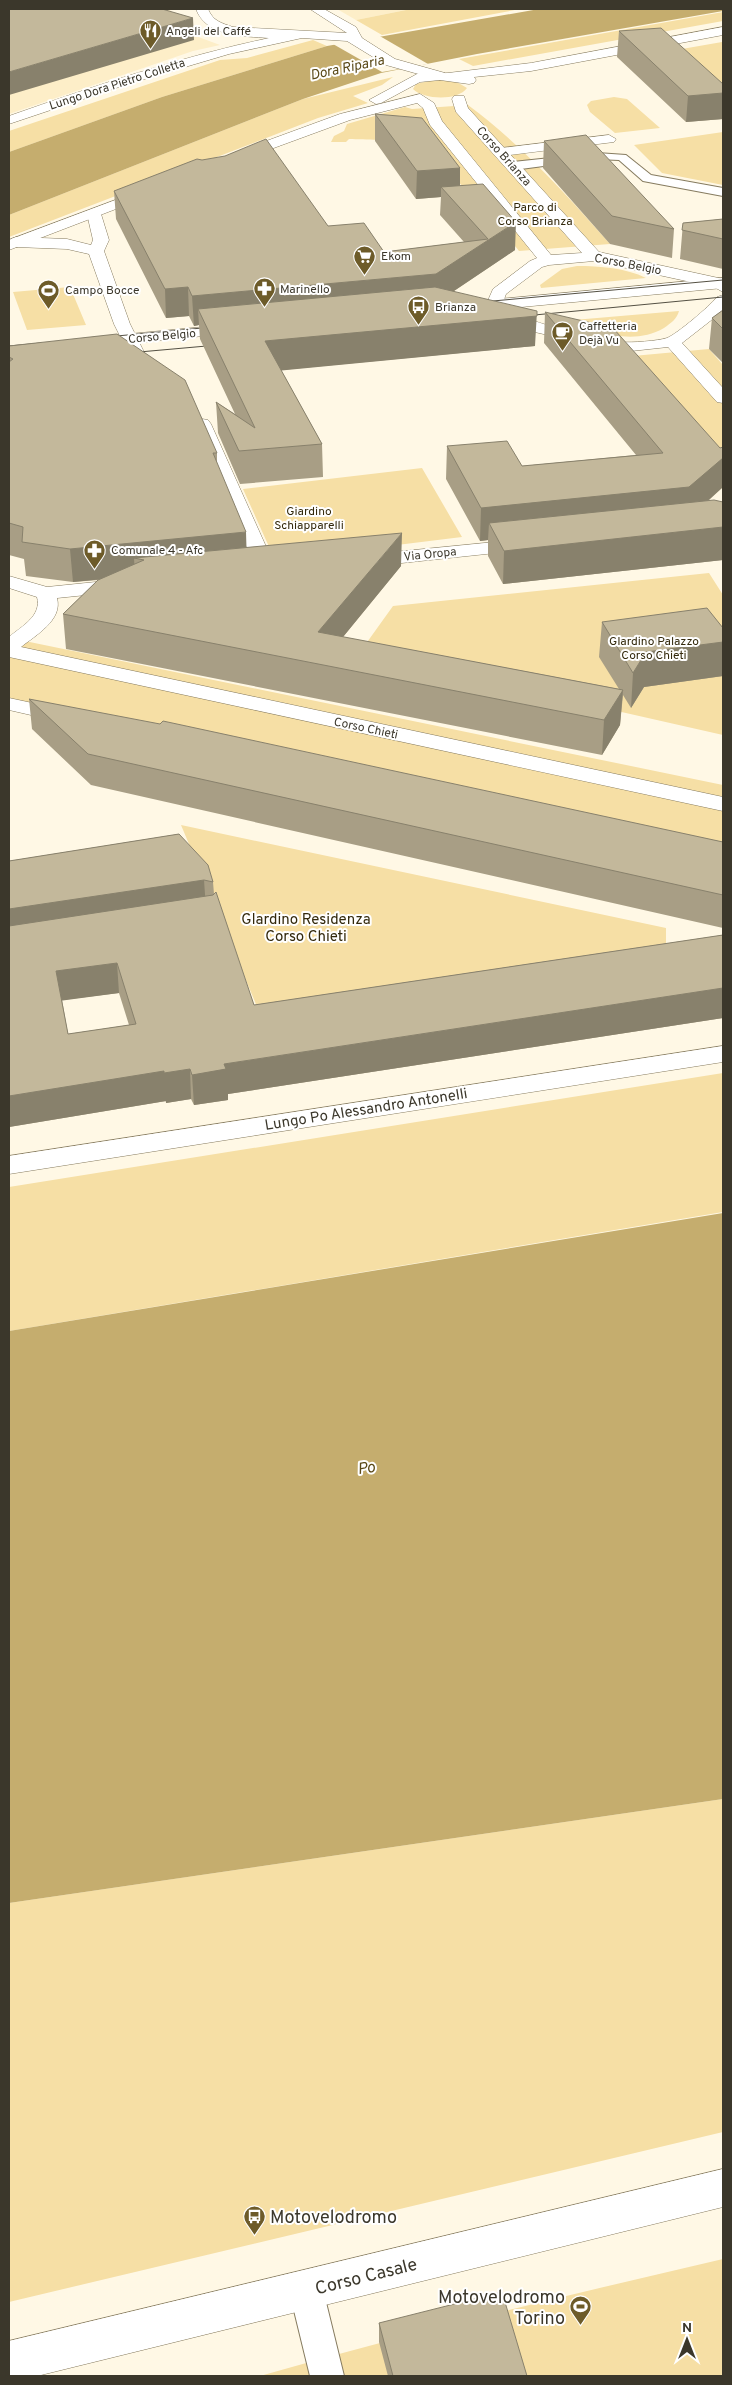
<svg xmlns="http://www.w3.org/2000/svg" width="732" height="2385" viewBox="0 0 732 2385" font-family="Overpass,sans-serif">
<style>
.built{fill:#fdeec8}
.green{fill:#f6dfa5}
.water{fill:#c5ad6e}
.pier{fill:#fff8e5}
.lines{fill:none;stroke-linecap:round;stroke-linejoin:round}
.service-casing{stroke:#867b5f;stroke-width:2}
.minor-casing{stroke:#867b5f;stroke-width:1}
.tertiary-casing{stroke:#867b5f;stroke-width:1}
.secondary-casing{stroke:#867b5f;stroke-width:1}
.primary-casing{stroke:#867b5f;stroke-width:1}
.service{fill:#fff;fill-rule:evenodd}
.minor{fill:#fff;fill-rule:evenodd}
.tertiary{fill:#fff;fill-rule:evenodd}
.secondary{fill:#fff;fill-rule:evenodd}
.primary{fill:#fff;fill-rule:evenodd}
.tram{stroke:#545043;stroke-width:1}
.wall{fill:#a89e85;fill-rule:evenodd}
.shaded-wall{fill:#88816c}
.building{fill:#c3b89b;stroke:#88816c;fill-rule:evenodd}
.labels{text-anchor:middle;stroke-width:4;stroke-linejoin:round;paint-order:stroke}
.far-poi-label{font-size:12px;fill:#3b372b;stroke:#fff;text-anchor:start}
.far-street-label{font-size:12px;fill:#3b372b;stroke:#fff}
.far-park-label{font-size:12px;fill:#33290c;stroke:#fff}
.far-water-label{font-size:14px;font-style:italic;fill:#5a4918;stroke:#fff}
.park-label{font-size:15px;fill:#33290c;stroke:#fff}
.street-label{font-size:15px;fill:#3b372b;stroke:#fff}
.water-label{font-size:16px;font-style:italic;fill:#5a4918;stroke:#fff}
.near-poi-label{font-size:18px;fill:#3b372b;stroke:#fff;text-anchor:start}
.near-street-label{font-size:18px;fill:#3b372b;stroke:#fff}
</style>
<rect width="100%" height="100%" fill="#fff8e5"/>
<!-- built -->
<path class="built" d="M9,9H171L167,18L177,29L220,45L193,51L9,114Z
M337,9H411L356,20Z"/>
<!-- green -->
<path class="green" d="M411,9H520L382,35L356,20Z
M723,12V21L473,66L459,59Z
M313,40L327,46L162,97L9,152V131L220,60L247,58Z
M722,42L723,43V106L659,53Z
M393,77L382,85L353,96L368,103L318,118L9,237V215L303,99Z
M438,79L455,81L467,88C458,101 424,100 413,89L416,84Z
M614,97L627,99L660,128L615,133L590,112L587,105L591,101Z
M468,105C522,145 566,194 610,244L519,251C493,219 445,159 406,144C392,139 365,140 349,139L346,142H331L334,136L344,131L347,124L405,107L412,109Z
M723,132V185L662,173L634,145Z
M577,266C600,266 626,268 646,278L541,288L540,285L562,269Z
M70,287L86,325L27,330L13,292Z
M679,311C677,319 671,323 664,328C631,347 595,330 562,321Z
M709,349L723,365V490L611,358Z
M422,468L462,537L275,560L243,489Z
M709,573L723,595V735L595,706L355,659L393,606Z
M20,640L723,785V873L9,704V648Z
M181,825L666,928V959L258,1009Z
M723,1073V1212L9,1331V1187Z
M723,1799V2132L9,2302V1903Z
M723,2259V2376H260C413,2332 568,2295 723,2259Z"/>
<!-- water -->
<path class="water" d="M539,9H723V11L477,54L381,73L303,99L9,215V152L162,97L327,46Z
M723,1213V1799L9,1903V1331Z"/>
<!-- pier -->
<path class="pier" d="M378,35L428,64L382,72L333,44Z"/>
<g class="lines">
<defs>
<path id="service" d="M597,153L626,155L651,175L723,188V196L643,181L619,160L597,159L513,170L507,166L513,162Z
M306,2273L318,2278L323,2290L344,2376H310L289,2290L294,2278Z"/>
<path id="minor" d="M196,9H208C213,21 221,23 233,27L347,33L310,9H324L356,27L362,38L395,59L445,73L447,76L440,80L386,65L347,41L302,38L229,54L131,83L9,124V116C95,86 180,57 269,38C243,36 206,37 196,9Z
M609,135L616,139L614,142L501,156L494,152L501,148Z
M94,210L101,214L109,240L104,251L130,324L151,366L149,370H137L114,324L89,254L67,249L16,247L9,243L11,239L16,237L67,239L91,245L93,240L87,214Z
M202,419L208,420L211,424L277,571L274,575L267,577L260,575L257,571L193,424L196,420Z
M526,539L533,541L536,545L533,549L364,567L357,565L354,561L357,557L364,555Z
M9,576L47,587L125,579L132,581L135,585L132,589L125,591L57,598C63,620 36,635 21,647L723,797V811L9,657V637C22,626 42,616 37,597L9,588Z
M9,698L74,712L77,717L74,722L66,723L9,710Z
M723,1046V1062L9,1174V1156Z"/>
<path id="tertiary" d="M723,27V35L531,71L474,77L476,80L474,83L469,84L440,80L420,82L381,103L376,104L369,100L417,74L448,73L531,63Z
M420,94L434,103L442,121L551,255L582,253L456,112L452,99L454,96H464L468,108L599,252L723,279V292L714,287L594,261L549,265L542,267L506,294L502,305C514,320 600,340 621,342C631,343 658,341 667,338C677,334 710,306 717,297L723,295V311L682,343L723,388V403L717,402L668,347L622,352L526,330L495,317L486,305L493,289L530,261L537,258L430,125L423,108L417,103L350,120L241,160L236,161L229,157L231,154L340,114Z
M150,187L155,188L157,191L155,194L9,250V240Z"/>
<path id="secondary" d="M723,278V288L468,312L462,310L460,307L462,304L468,302Z
M236,324L242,326L244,329L242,332L87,348L81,347L79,343L81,339L87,338Z"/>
<path id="primary" d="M723,2169V2207L37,2376H9V2341Z"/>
</defs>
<!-- service casing -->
<use href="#service" class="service-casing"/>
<!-- minor casing -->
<use href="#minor" class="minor-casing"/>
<!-- tertiary casing -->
<use href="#tertiary" class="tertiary-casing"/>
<!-- secondary casing -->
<use href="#secondary" class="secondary-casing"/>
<!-- primary casing -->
<use href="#primary" class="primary-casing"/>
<!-- service -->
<use href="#service" class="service"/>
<!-- minor -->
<use href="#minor" class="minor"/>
<!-- tertiary -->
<use href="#tertiary" class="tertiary"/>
<!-- secondary -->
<use href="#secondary" class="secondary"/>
<!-- primary -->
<use href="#primary" class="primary"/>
<!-- tram -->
<path class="tram" d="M482,302L723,280
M524,316L723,297
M106,337L213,327
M9,346L41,343
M128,353L218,345"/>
</g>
<!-- wall -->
<path class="wall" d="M619,31L723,84V119L686,122L617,57Z
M375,114L460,168V186L515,250L454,291L535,346L281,370L322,444L323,477L240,484L218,433L216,402L235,414L200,339L199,325L194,326L189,316L166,318L116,219L114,191L328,226L384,252L464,242L440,215L441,197L416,199L375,141Z
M544,141L674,229L672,258L610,244L543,168Z
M723,219V269L680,259L683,223Z
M723,310V363L709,349L712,318Z
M545,312L723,487L708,501L723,502V561V560L503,584L488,556V540L480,541L446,479L447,446L522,466L636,455L544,343Z
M9,346L217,453V464L246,548L401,566L343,637L619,689L599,657L602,622L723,628V676L644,687L631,708L623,695L620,725L602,755L66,649L63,614L98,580L73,582L26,576L24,559L9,555Z
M29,699L723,842V928L91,785L32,729Z
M179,834L213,882L214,894L254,1005L723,935V1018L228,1094V1100L194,1105L191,1099L166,1103V1101L9,1127V861ZM119,993L129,1025L68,1034L62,1000Z
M379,2323L527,2376H388L379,2342Z"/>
<!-- shaded-wall -->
<path class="shaded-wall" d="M193,18L194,40L9,95V72Z
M723,93V119L686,122L688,96Z
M460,168V195L441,187V197L416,199L417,171Z
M516,222L515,250L436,303L198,309L199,325L194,326L192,296L436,274Z
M188,287L189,316L166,318L165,289Z
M537,311L535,346L266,372L265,341Z
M723,458V487L686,520L489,523L488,540L480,541L481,508Z
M723,527V560L503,584L504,551Z
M246,532L247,565L134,558L135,576L73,582L70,549Z
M402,533L401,566L320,665L318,632Z
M723,642V676L644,687L631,708L633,673L646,652Z
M623,690L620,725L602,755L604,720Z
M204,880L206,909L9,939V909Z
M117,963L119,993L59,1001L56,971Z
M723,988V1018L228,1094V1100L194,1105L192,1075L224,1064Z
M190,1069L191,1099L166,1103L164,1073Z
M164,1071L166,1101L9,1127V1096Z"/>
<!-- building -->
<path class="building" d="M9,9H162L193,18L9,72Z
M661,28L723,84V93L688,96L619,31Z
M375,114L422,118L460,168L417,171Z
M586,135L674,229L612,216L544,141Z
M266,139L328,226L364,223L384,252L488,239L441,187L483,184L516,222L436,274L192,296L188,287L165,289L114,191L197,159L202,160L225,156Z
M723,219V239L682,230L683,223Z
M435,287L537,311V316L265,341L322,444L239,451L216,402L255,428L198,309Z
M723,310V329L712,318Z
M545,312L613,328L720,448L723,447V458L689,487L481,508L447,446L507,441L522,466L663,453Z
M117,334L185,380L217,453H213L246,532L70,549L22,542L23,527L9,523V362L13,359L9,357V346Z
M714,500L723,502V527L504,551L489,523Z
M402,533L318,632L623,690L604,720L63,614L98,580L144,560L134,558Z
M707,608L723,628V642L646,652L633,673L602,622Z
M29,699L160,724L163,721L723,842V895L88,754Z
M179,834L208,865L213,882L204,880L9,909V861Z
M216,892L254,1005L723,935V988L224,1064L226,1069L192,1075L190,1069L164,1073V1071L9,1096V926L213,895ZM117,963L136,1024L68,1034L56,971Z
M502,2292L527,2376H393L379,2323Z"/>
<!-- icons -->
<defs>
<symbol id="restaurant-pin" viewBox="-11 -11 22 30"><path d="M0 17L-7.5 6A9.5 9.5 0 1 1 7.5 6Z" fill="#6d5b29" stroke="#fff"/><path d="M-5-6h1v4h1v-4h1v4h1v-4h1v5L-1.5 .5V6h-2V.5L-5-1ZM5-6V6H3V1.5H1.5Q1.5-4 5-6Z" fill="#fff"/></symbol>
<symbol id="supermarket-pin" viewBox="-11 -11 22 30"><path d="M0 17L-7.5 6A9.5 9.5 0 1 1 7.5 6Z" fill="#6d5b29" stroke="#fff"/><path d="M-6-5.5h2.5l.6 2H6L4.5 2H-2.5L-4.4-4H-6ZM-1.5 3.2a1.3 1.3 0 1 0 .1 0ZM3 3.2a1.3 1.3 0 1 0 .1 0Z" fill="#fff"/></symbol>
<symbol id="pharmacy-pin" viewBox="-11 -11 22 30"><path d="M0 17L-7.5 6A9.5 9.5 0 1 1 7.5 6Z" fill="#6d5b29" stroke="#fff"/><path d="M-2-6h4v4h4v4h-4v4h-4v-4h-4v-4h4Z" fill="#fff"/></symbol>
<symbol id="stadium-pin" viewBox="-11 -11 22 30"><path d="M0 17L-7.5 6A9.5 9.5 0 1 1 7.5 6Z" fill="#6d5b29" stroke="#fff"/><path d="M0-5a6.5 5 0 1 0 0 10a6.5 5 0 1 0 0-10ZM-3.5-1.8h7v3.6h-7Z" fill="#fff"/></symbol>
<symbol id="bus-pin" viewBox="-11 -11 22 30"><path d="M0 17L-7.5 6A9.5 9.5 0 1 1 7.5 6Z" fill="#6d5b29" stroke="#fff"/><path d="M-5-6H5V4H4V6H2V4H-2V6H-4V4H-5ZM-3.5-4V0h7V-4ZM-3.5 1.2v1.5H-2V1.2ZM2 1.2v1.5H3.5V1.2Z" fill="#fff"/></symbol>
<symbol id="cafe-pin" viewBox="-11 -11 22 30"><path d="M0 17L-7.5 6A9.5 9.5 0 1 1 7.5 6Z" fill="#6d5b29" stroke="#fff"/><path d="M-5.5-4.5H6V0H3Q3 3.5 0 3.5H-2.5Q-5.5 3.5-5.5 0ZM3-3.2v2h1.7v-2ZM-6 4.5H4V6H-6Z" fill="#fff"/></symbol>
</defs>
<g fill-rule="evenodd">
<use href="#restaurant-pin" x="138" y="18" width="25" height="34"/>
<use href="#supermarket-pin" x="352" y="244" width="25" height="34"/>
<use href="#pharmacy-pin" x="252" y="276" width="25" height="34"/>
<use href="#stadium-pin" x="36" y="278" width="25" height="34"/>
<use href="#bus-pin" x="406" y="294" width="25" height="34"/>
<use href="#cafe-pin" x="550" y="320" width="25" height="34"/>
<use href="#pharmacy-pin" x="82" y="538" width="25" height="34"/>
<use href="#bus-pin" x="242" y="2204" width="25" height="34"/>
<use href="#stadium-pin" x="568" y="2294" width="25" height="34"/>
</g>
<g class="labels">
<!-- far-poi labels -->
<g class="far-poi-label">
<text x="166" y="35">Angeli del Caffé</text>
<text x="381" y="260">Ekom</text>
<text x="280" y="293">Marinello</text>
<text x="65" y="294">Campo Bocce</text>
<text x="435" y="311">Brianza</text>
<text x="579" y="330">Caffetteria<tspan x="579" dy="14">Dejà Vu</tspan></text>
<text x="111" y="554">Comunale 4 - Afc</text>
</g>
<!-- far-street labels -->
<g class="far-street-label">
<text transform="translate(117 84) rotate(-18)" y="4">Lungo Dora Pietro Colletta</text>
<text transform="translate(504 156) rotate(48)" y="4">Corso Brianza</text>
<text transform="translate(628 264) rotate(11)" y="4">Corso Belgio</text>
<text transform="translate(162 336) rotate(-5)" y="4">Corso Belgio</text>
<text transform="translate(430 554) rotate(-6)" y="4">Via Oropa</text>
<text transform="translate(366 728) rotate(12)" y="4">Corso Chieti</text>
</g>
<!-- far-park labels -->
<g class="far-park-label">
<text x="535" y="211">Parco di<tspan x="535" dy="14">Corso Brianza</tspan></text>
<text x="309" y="515">Giardino<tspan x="309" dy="14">Schiapparelli</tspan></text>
<text x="654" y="645">GIardino Palazzo<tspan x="654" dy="14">Corso Chieti</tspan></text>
</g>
<!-- far-water labels -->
<g class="far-water-label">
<text transform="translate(347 67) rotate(-12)" y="5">Dora Riparia</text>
</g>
<!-- park labels -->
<g class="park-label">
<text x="306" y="924">GIardino Residenza<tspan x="306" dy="17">Corso Chieti</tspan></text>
</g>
<!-- street labels -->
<g class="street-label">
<text transform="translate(366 1109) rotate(-9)" y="5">Lungo Po Alessandro Antonelli</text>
</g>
<!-- water labels -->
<g class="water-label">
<text transform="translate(366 1467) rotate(-9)" y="6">Po</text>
</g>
<!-- near-poi labels -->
<g class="near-poi-label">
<text x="270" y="2223">Motovelodromo</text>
<text x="565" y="2303" text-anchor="end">Motovelodromo<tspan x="565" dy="21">Torino</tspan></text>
</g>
<!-- near-street labels -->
<g class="near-street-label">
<text transform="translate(366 2276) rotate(-14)" y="6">Corso Casale</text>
</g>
</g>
<!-- border -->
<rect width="732" height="2385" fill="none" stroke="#3b372b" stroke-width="20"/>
<!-- north arrow -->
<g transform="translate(687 2340)" stroke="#ffffff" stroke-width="4" paint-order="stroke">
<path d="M0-4L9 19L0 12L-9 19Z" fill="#3b372b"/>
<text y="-8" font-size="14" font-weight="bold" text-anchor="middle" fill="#3b372b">N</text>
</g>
</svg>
